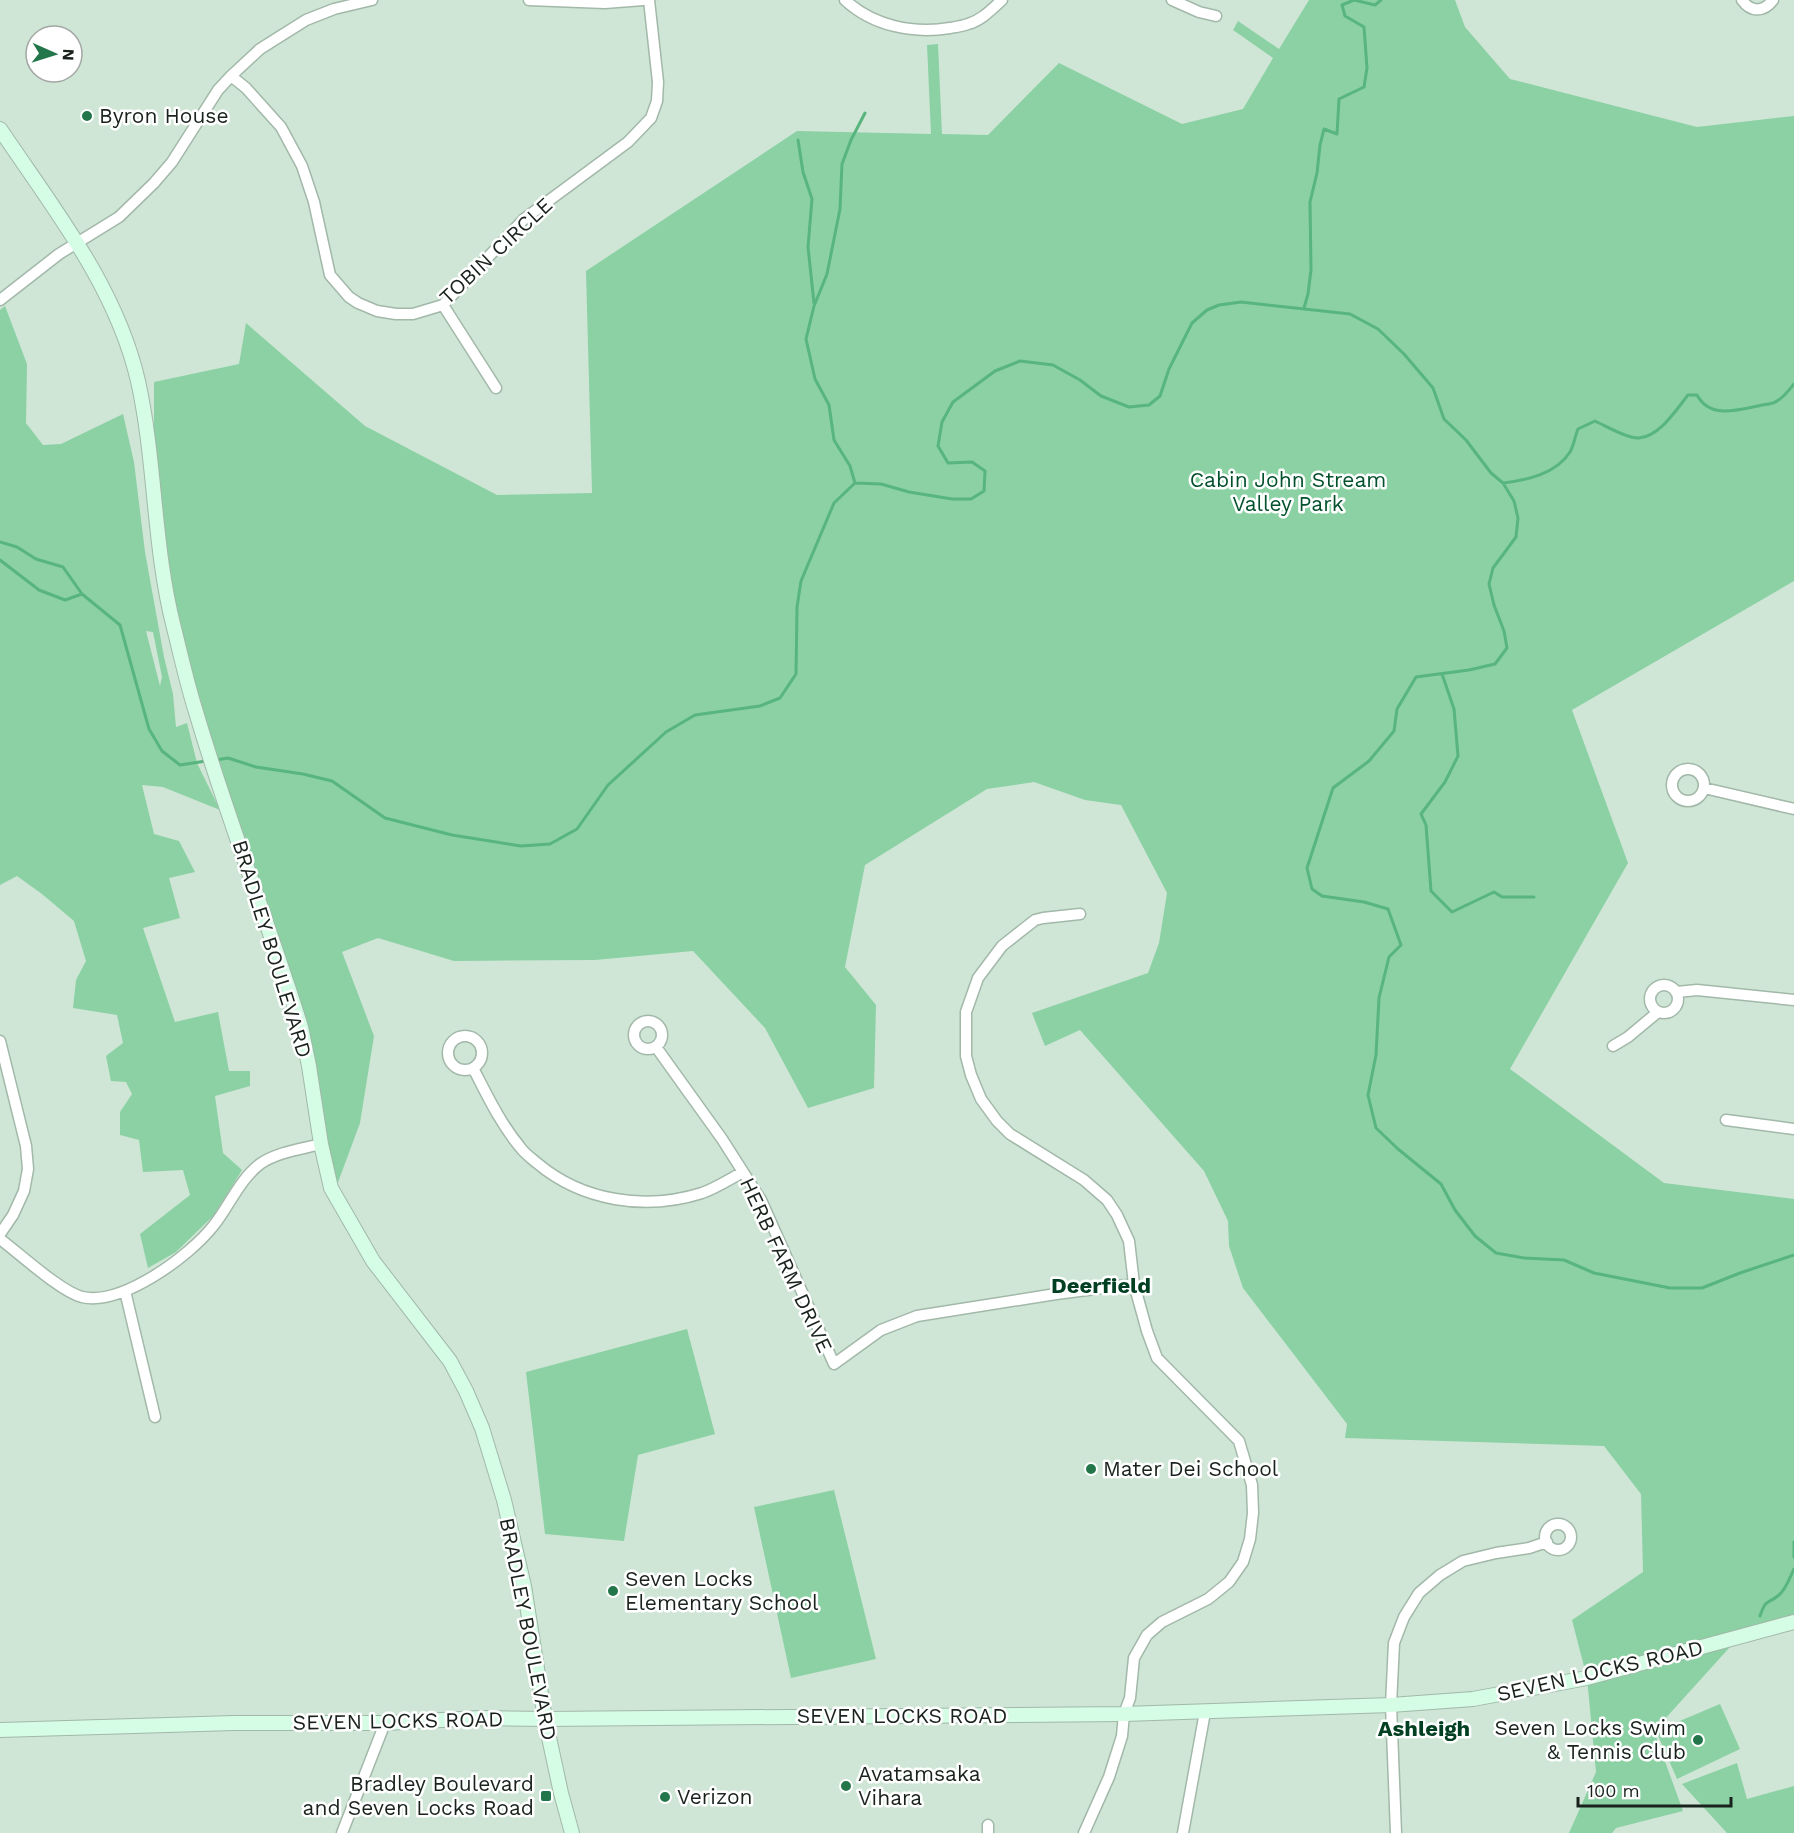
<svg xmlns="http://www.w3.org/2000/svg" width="1794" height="1833" viewBox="0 0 1794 1833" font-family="'Work Sans',sans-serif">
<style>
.green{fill:#8bd1a4;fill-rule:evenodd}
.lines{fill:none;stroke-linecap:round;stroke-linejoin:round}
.stream{stroke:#57b57d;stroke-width:3}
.minor-casing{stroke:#a2b8a9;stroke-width:13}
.secondary-casing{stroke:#a2b8a9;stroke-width:16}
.minor{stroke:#fff;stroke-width:10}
.secondary{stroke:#d5fce5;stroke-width:14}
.poi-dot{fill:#227649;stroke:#fff;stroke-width:2}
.labels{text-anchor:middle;stroke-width:5;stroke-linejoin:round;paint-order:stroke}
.poi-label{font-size:21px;fill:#19221c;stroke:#fff;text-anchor:start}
.street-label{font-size:21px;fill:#19221c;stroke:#fff}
.park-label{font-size:21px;fill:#03502c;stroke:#fff}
.neighbourhood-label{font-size:22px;font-weight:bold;fill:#003f21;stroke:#fff}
</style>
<rect width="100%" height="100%" fill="#cfe6d6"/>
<!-- green -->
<path class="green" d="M1309,0H1455L1465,27L1510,79L1697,127L1794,116V581L1572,710L1628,863L1510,1069L1664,1183L1794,1199V1622L1739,1637L1654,1731L1683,1811L1616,1828L1612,1833H1569L1596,1772L1587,1678L1572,1620L1643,1572L1641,1494L1604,1446L1345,1438L1347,1424L1243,1288L1229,1246L1228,1221L1204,1171L1080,1030L1045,1046L1032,1013L1148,973L1159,943L1167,893L1121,805L1085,800L1034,782L987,789L865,865L845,967L876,1005L874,1088L808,1108L765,1028L693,951L595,960L454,961L378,938L342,952L374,1036L360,1123L337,1185L325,1144L313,1065L195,710L154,503V382L239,364L246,323L365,426L497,495L592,493L586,271L797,131L931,134L927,45L938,44L942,134L988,135L1059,63L1182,124L1243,109L1273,58L1233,30L1238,21L1279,49Z
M5,306L27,364L26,423L43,445L61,444L123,414L134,462L145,552L164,657L173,694L176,727L187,723L197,763L220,810L163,787L142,785L154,834L179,841L195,872L169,878L180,918L143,928L175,1022L218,1012L229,1071H250V1086L215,1096L223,1153L242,1170L213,1216L176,1252L148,1268L140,1234L190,1195L183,1170L143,1172L139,1140L120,1135V1112L132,1094L126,1082L111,1081L106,1056L123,1043L117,1015L73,1008L76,980L86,961L74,921L42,894L17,876L0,885V310ZM146,631L153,632L162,677L160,686Z
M687,1329L715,1434L638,1455L624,1541L545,1534L526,1372Z
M834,1490L876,1659L791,1678L754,1507Z
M1720,1704L1740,1749L1677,1779L1656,1731Z
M1737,1763L1747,1799L1794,1786V1833H1727L1682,1784Z"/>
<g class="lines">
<!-- stream -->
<path class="stream" d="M798,140L803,172L812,199L808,247L814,303
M1304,308L1308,294L1311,270L1310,202L1317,173L1320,145L1324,129L1337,134L1339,99L1364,87L1367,68L1364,27L1345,16L1342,5L1354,0L1375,5L1381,0
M855,483L850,466L834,440L829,405L815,379L806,339L814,306L827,274L840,209L842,164L851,140L865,113
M1503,483C1527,480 1556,474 1570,452C1574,445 1575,436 1578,429L1595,421C1606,426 1628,439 1639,438C1660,436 1676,410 1688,395H1697C1710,419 1737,410 1758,406C1764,404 1772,405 1777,401C1784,397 1789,390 1794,384
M0,542L17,547L36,559L63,567L82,594L120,625L149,729L162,751L180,765L206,761
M0,560L39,590L65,600L82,594
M1442,674L1454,709L1458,756L1445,782L1421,814L1426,825L1431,891L1452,912L1494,892L1502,897H1534
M216,760L228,758L256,767L303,774L332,781L385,818L452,835L521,846L550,844L577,829L608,785L666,732L695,715L760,706L780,698L796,674L797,607L801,581L834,503L855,483L881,484L909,492L952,499H971L984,491L985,471L972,462L948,463L938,446L942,422L953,402L995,371L1020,361L1053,365L1080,380L1101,396L1129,407L1149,405L1160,396L1169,369L1192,323L1207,310L1219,305L1241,302L1350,314L1378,329L1404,354L1433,388L1444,419L1466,440L1491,473L1503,483L1514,501L1518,518L1516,537L1493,568L1489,584L1494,605L1504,631L1507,648L1495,664L1469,670L1416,677L1397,709L1394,731L1369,761L1333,788L1307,868L1312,889L1322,896L1364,902L1388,909L1401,945L1389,957L1379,998L1376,1055L1368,1095L1376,1128L1398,1149L1441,1184L1455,1210L1475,1236L1496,1253L1524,1258L1564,1260L1594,1273L1670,1288H1702L1740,1273L1794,1255
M1794,1542V1557
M1760,1616C1766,1598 1767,1605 1779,1595C1786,1589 1790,1577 1794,1569"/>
<defs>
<path id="minor" d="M529,0L605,3L643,0
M845,0C873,26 913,34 950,28C956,27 963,26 968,24C982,20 992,9 1002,0
M1172,0L1199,12L1216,16
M1742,0C1751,13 1764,12 1773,0
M231,76L246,88L281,127L302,166L314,202L330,275L349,297L358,303L377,311L396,314H413L443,305L524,219L628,142L651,118L657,101L658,82L649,0
M0,300L59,254L119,217L154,183L172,162L218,90L231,76L260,49L306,20L334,9L372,0
M443,305L496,388
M1672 785a16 16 0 1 1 32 0a16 16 0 1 1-32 0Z
M1704,788L1794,809
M1080,914L1043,918L1035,920L1002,946L978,978L966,1012V1056L971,1075L981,1099L997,1121L1010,1134L1084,1180L1107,1200L1117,1215L1129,1241L1134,1284L1147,1331L1157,1358L1239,1441L1252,1485L1253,1513L1250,1539L1243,1562L1229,1582L1208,1599L1162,1622L1147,1635L1134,1658L1130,1698L1124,1714L1122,1736L1109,1777L1084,1833
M1650 999a14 14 0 1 1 28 0a14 14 0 1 1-28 0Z
M1677,992L1697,990L1794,1000
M634 1035a14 14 0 1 1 28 0a14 14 0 1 1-28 0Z
M448 1053a17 17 0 1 1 34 0a17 17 0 1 1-34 0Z
M0,1041L26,1146L28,1169L24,1191L13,1215L0,1234
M1613,1046L1628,1037L1658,1012
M656,1047L722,1139L761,1200L834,1364L881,1330L917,1316L1056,1294L1134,1284
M473,1068C487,1095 500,1123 520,1147C524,1153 531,1158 537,1163C582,1201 645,1211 702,1193C716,1188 730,1179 743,1172
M1726,1120L1794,1129
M0,1239C20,1254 60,1291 82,1297C122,1306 190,1256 214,1225C229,1206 240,1179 260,1164C277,1152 302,1149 321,1144
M125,1291L155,1417
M1545 1537a13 13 0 1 1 26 0a13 13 0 1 1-26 0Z
M342,1833L385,1723
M988,1833V1825
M1183,1833L1205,1712
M1396,1833L1391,1705L1394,1643L1404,1617L1419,1593L1440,1575L1463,1561L1496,1553L1529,1548L1547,1542"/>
<path id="secondary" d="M0,129C53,208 116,286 138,381C156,462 153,547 174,628C181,656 187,684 196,712C227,818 268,921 301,1027L309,1066L321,1144L331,1188L373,1261L450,1361L466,1391L482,1428L504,1500L524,1586L545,1719L561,1793L572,1833
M0,1730L234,1723H385L480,1718L545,1719L1124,1714L1391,1705L1473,1699L1587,1678L1794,1622"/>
</defs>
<!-- minor casing -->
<use href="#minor" class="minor-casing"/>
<!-- secondary casing -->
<use href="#secondary" class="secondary-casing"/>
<!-- minor -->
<use href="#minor" class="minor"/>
<!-- secondary -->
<use href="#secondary" class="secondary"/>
</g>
<!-- markers -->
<g class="poi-dot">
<circle cx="87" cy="116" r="6"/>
<circle cx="1091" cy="1469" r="6"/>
<circle cx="613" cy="1591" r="6"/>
<circle cx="1698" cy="1740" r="6"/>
<circle cx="846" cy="1786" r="6"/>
<rect x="540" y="1790" width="12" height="12" rx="3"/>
<circle cx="665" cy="1797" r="6"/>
</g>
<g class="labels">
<!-- poi labels -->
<g class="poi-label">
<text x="99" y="123">Byron House</text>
<text x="1103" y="1476">Mater Dei School</text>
<text x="625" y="1586">Seven Locks<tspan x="625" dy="24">Elementary School</tspan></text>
<text x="1686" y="1735" text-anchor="end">Seven Locks Swim<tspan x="1686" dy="24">&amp; Tennis Club</tspan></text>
<text x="858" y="1781">Avatamsaka<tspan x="858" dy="24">Vihara</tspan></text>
<text x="534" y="1791" text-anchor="end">Bradley Boulevard<tspan x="534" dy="24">and Seven Locks Road</tspan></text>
<text x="677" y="1804">Verizon</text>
</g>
<!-- street labels -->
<g class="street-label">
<text transform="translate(496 251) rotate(-43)" y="7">TOBIN CIRCLE</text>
<text transform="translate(272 949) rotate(73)" y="7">BRADLEY BOULEVARD</text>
<text transform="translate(786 1265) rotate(65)" y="7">HERB FARM DRIVE</text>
<text transform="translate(528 1629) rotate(79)" y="7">BRADLEY BOULEVARD</text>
<text transform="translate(1600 1671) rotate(-13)" y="7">SEVEN LOCKS ROAD</text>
<text x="902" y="1723">SEVEN LOCKS ROAD</text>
<text transform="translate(398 1721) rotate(-1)" y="7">SEVEN LOCKS ROAD</text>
</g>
<!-- park labels -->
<g class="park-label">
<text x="1288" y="487">Cabin John Stream<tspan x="1288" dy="24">Valley Park</tspan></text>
</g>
<!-- neighbourhood labels -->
<g class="neighbourhood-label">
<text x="1101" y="1293">Deerfield</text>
<text x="1424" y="1736">Ashleigh</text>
</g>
</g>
<!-- north arrow -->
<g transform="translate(54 54) rotate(93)"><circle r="28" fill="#ffffff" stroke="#a3a7a4" stroke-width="1.5"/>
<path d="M0-4.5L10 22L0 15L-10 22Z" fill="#227649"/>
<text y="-9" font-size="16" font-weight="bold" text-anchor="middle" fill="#19221c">N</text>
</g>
<!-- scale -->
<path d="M1578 1797v9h153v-9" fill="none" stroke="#19221c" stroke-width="3"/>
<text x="1587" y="1797" font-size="18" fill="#19221c" stroke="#ffffff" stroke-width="4.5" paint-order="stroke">100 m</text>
</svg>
